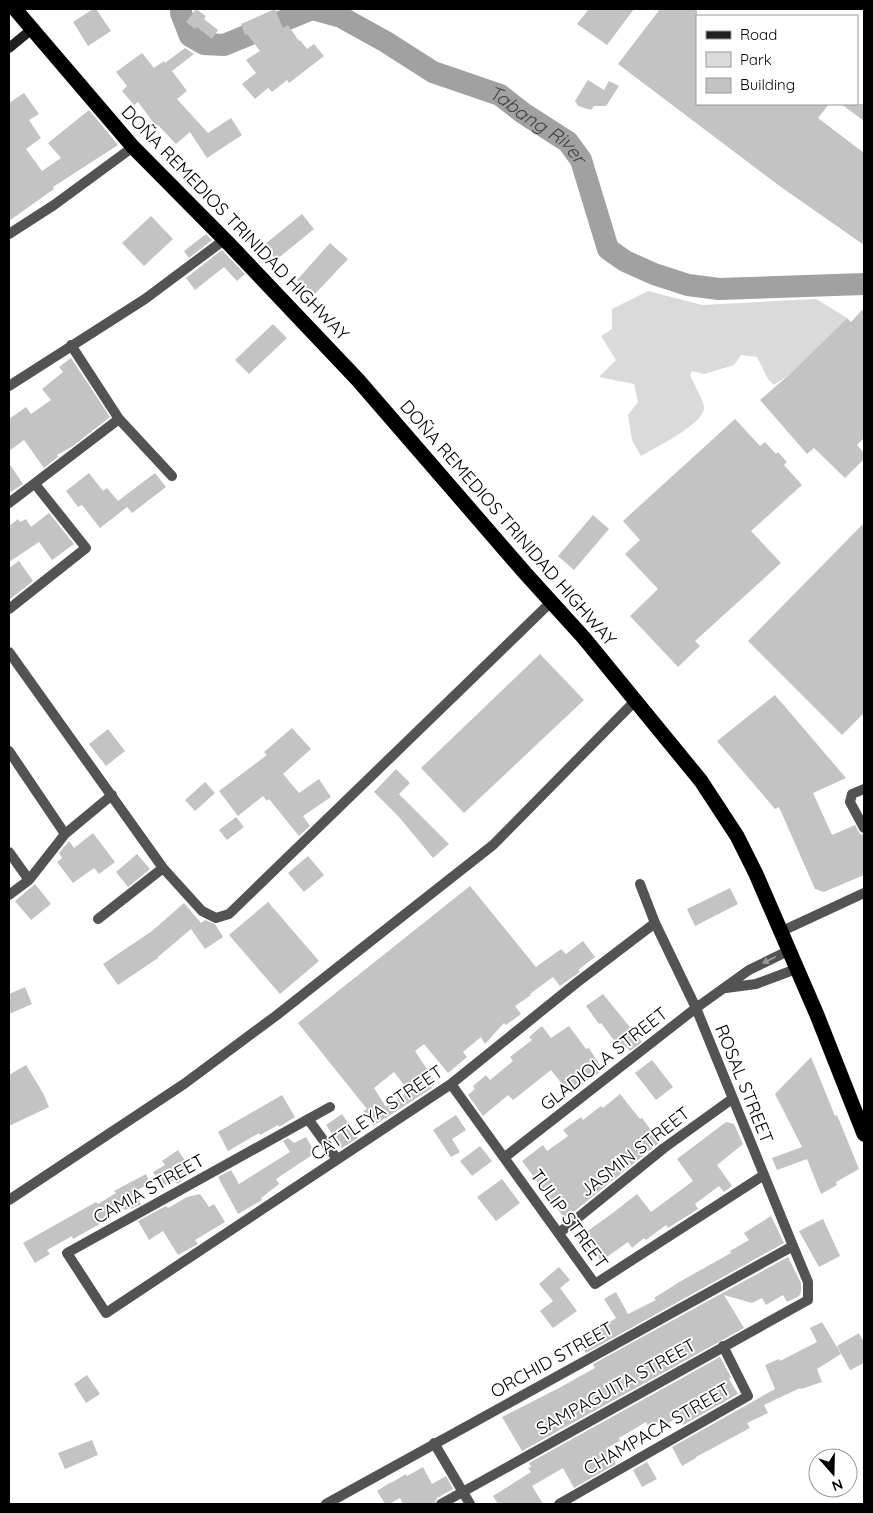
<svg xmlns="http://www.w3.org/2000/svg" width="873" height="1513" viewBox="0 0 873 1513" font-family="Quicksand,sans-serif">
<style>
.green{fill:#dadada}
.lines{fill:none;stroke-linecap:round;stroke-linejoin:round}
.river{stroke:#a1a1a1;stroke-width:22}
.building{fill:#c3c3c3;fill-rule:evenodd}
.street{stroke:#535353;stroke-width:10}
.secondary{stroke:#202020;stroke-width:10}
.highway{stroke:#000;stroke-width:15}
.oneway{fill:#989898}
.labels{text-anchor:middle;stroke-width:4;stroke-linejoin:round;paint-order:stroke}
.street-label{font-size:18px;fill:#000;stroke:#fff}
.water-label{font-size:19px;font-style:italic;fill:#424242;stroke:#fff}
</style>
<rect width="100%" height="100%" fill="#fff"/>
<!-- green -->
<path class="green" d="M648,291L702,305L816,299L847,318L790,374L774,385L768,379L757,357L741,355L734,365L704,374L692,371L690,375C694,384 703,399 704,407C706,423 654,448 641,456L632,440L628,415L638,402L634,384L599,377L616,360L601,336L612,329V309Z"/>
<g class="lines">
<!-- river -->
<path class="river" id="s1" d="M181,9V13L190,36L204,44L224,45L312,9L341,17L386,42L433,72L500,95L523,113L568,142L581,160L608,249L625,261L654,274L688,285L719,289L864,284"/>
</g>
<!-- building -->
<path class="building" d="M93,9H96L111,31L88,46L73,22Z
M196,9L206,16L204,19L218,30L212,39L197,27L195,29L186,22Z
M275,9L283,28L288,25L299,41L300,40L307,49L314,44L324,56L289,83L287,80L272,92L268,88L255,99L242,84L256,73L246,60L260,51L247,34L245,35L241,24Z
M589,9H634L607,45L577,24Z
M660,9H697V104H829L818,118L864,153V245L781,187L618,64Z
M185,48L194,54L172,71L187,91L177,99L208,133L231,118L242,135L207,158L190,132L176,144L158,125L156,126L138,102L134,105L122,91L127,86L116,72L142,53L154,68L164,61L165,63Z
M588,80L604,90L609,81L619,86L606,106H594L591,110L578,106L575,101Z
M24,93L39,114L29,120L41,138L26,149L42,171L61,158L48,143L89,110L118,145L53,187L54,189L9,221V103Z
M841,104H864V121Z
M302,214L314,229L276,260L264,245Z
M151,216L173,239L144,266L122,243Z
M206,234L212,240L189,258L184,251Z
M330,243L348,259L314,295L297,280Z
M222,250L245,274L237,281L224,267L195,290L186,278Z
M864,308V438L857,445L864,453V459L845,478L814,448L807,454L760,400L790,374L847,318L851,322Z
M273,324L287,338L249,374L235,360Z
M71,358L110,417L73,446L57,455L58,457L44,468L24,440L9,451V419L26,407L31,414L51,400L42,389L63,372L59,367Z
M735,419L760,446L765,442L776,454L778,452L787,462L784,465L802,485L751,531L781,563L695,641L700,646L678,667L630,616L658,589L625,554L640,540L623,521Z
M9,463L23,484L9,493Z
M89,473L103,491L107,488L118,501L155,473L166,487L132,513L127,507L100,528L82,505L78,507L66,491Z
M49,513L74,544L52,560L39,542L9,562V526L18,519L20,522L26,519L31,527Z
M593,515L609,529L574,570L558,556Z
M864,523V713L842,735L748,641Z
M19,561L33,581L9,600V568Z
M540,654L584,700L464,813L421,768Z
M775,695L846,778L813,793L832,835L855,825L860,834L864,835V875L824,892L815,889L779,807L775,809L717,741Z
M292,728L311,749L283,774L299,793L319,779L331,797L303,816L310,826L299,836L269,799L267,801L263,796L238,816L219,791L267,755L264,752Z
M108,729L125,751L106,766L89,744Z
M396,769L410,783L399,794L449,844L433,858L399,817L374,792Z
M205,782L215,793L195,811L185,800Z
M236,817L244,827L227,840L219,830Z
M93,833L115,862L99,874L94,868L73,883L57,862L62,858L59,853L69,841L74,848Z
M137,854L150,869L128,887L116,872Z
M308,856L324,875L304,892L288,873Z
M35,884L51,904L31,920L15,901Z
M470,886L536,967L561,949L566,954L583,941L595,957L578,970L580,972L560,986L553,977L530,994L531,995L515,1006L521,1014L506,1025L504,1023L485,1044L481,1037L463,1052L467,1057L448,1073L424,1044L415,1051L436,1083L431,1087L432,1088L373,1126L363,1111L367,1109L298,1023ZM394,1072L409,1091L386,1107L374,1088Z
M730,888L738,904L695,926L687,909Z
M268,902L319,961L280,994L229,935Z
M184,903L201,923L205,920L215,924L223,937L205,949L191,929L158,957V958L118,985L103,964L152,931Z
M25,987L32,1004L9,1014V994Z
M603,994L642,1042L630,1051L627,1047L622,1051L601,1023L599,1024L586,1006Z
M542,1026L551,1038L569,1026L586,1049L589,1048L603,1070L569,1093L551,1070L513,1100L508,1095L483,1116L468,1095L475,1089L473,1086L486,1075L490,1080L513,1061L510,1057L532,1040L529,1037Z
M811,1057L835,1116L837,1115L859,1169L836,1182L837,1185L821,1194L807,1159L777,1170L772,1158L802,1147L775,1094Z
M652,1060L673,1087L656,1100L635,1073Z
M26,1065L43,1093L49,1107L9,1126V1075Z
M620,1094L640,1119L642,1118L660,1142L565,1219L522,1161L543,1145L547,1151L568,1136L563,1130L581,1117L583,1120L601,1106L603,1108Z
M282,1095L295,1117L279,1127L278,1125L260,1135L259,1133L228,1151L218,1132Z
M342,1114L358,1138L342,1148L326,1125Z
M456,1115L466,1130L452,1139L460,1152L451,1157L433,1130Z
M726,1122L734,1124L743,1144L717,1165L732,1186L724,1192L719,1186L695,1204L698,1209L668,1228L666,1225L646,1240L644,1238L632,1248L628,1242L601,1261L592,1248L587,1251L578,1238L614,1212L637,1194L651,1212L693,1181L677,1159Z
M306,1137L315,1153L276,1179L279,1184L261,1198L262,1200L238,1214L218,1177L231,1170L239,1184L290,1152L283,1141L288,1138L294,1143Z
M480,1146L492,1161L472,1176L460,1161Z
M178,1150L193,1173L177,1184L174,1180L161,1187L153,1172L165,1165L162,1161Z
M146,1174L150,1183L134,1192L141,1204L131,1209L130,1208L125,1210L123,1208L106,1218L107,1220L73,1239L72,1236L47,1250L50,1254L35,1263L23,1243L96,1202L98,1204L116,1193L114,1191Z
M502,1179L520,1203L496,1221L477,1197Z
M200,1194L209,1207L214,1204L225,1222L195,1240L198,1244L178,1255L163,1231L149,1240L138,1221L166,1206L168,1208L187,1197Z
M771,1216L784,1243L586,1353L579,1341L616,1318L604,1299L616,1292L628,1314L656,1300L654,1298L681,1281L731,1253L730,1251L749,1240L744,1233Z
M823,1219L840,1256L819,1267L799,1231Z
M788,1257L801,1283V1292L799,1296L787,1302L783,1295L766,1305L762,1298L752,1303L724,1295L744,1328L522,1451L502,1417L557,1389L595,1368L593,1364Z
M559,1267L570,1280L560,1288L577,1311L553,1328L540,1311L553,1301L539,1284Z
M822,1322L841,1354L817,1369L822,1382L801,1389L800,1388L764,1405L768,1413L747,1423L750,1428L696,1457V1458L682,1466L672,1447L775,1389L765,1365L779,1359L780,1361L817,1342L810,1328Z
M859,1333L864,1342V1363L850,1370L837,1346Z
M720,1357L731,1377L729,1379L738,1394L683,1425L678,1417L667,1424L664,1418L649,1428L646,1422L619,1438L620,1441L607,1448L616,1464L574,1488L563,1468L532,1486L543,1504H498L493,1496L531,1472L528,1468L531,1467L529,1463Z
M87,1375L100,1394L86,1403L74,1384Z
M92,1440L98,1455L65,1469L58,1453Z
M647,1462L657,1479L642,1487L633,1470Z
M423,1467L432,1484L446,1476L453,1489L437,1498L434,1504H403L400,1498L389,1504H385L377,1491L391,1482V1483L406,1474L407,1476Z"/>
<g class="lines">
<!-- street -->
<path class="street" d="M9,234L54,205L133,147
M71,345L119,419L172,476
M9,386L145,299L224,240
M9,503L119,419
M9,609L86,548L35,484
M9,652L163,868L202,911L216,918L229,914L551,602
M9,751L65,834
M864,789L852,794L850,802L864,828
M9,852L29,880
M9,895L29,880L65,834L112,795
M98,919L163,868
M780,932L864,893
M726,988L756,984L796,969
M451,1084L595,1284L764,1175
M330,1107L67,1253L106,1313L451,1084L575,984L655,923
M308,1119L337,1159
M505,1157L696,1008L749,970L788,951
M9,1200L184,1084L277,1015L493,845L636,700
M559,1233L664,1148L732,1099
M434,1443L470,1504
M326,1504L793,1246
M441,1504L808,1300V1282L793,1246L696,1008L655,923L640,884
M559,1504L748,1396L723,1346"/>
<!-- secondary -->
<path class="secondary" d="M9,48L32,29"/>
<!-- highway -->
<path class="highway" d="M15,9L133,147L230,245L358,380L525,573L584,638L701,781L737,836L756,874L817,1015L864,1134"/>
</g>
<!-- one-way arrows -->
<defs><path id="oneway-solid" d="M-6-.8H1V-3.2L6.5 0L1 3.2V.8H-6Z" transform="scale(1.25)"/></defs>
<use class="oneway" href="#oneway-solid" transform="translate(769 960) rotate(154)"/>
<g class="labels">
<!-- street labels -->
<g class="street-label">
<text transform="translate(235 223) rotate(46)" y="6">DOÑA REMEDIOS TRINIDAD HIGHWAY</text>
<text transform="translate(508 523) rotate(49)" y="6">DOÑA REMEDIOS TRINIDAD HIGHWAY</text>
<text transform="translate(604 1059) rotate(-38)" y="6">GLADIOLA STREET</text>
<text transform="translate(744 1084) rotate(68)" y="6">ROSAL STREET</text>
<text transform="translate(377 1113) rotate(-34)" y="6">CATTLEYA STREET</text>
<text transform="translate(635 1152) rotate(-38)" y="6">JASMIN STREET</text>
<text transform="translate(149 1189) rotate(-29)" y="6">CAMIA STREET</text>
<text transform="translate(569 1219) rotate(54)" y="6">TULIP STREET</text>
<text transform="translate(552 1360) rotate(-29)" y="6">ORCHID STREET</text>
<text transform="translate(616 1387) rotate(-29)" y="6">SAMPAGUITA STREET</text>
<text transform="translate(657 1429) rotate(-30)" y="6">CHAMPACA STREET</text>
</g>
<!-- water labels -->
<g class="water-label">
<text dy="7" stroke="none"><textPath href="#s1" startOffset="416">Tabang River</textPath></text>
</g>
</g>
<!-- border -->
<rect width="873" height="1513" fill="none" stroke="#000000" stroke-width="20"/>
<!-- legend -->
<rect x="696" y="15" width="162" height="90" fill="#ffffff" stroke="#999999"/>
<rect x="706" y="31" width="25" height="8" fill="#202020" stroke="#999999"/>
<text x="740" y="40" font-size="15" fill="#000000">Road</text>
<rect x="706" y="52" width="25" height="15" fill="#dadada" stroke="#999999"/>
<text x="740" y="65" font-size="15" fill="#000000">Park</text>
<rect x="706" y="78" width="25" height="15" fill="#c3c3c3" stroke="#999999"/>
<text x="740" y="90" font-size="15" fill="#000000">Building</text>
<!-- north arrow -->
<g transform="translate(833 1473) rotate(160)"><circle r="24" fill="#ffffff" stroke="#999999"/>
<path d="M0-4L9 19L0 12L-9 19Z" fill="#000000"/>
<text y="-8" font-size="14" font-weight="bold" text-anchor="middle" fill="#000000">N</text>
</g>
</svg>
